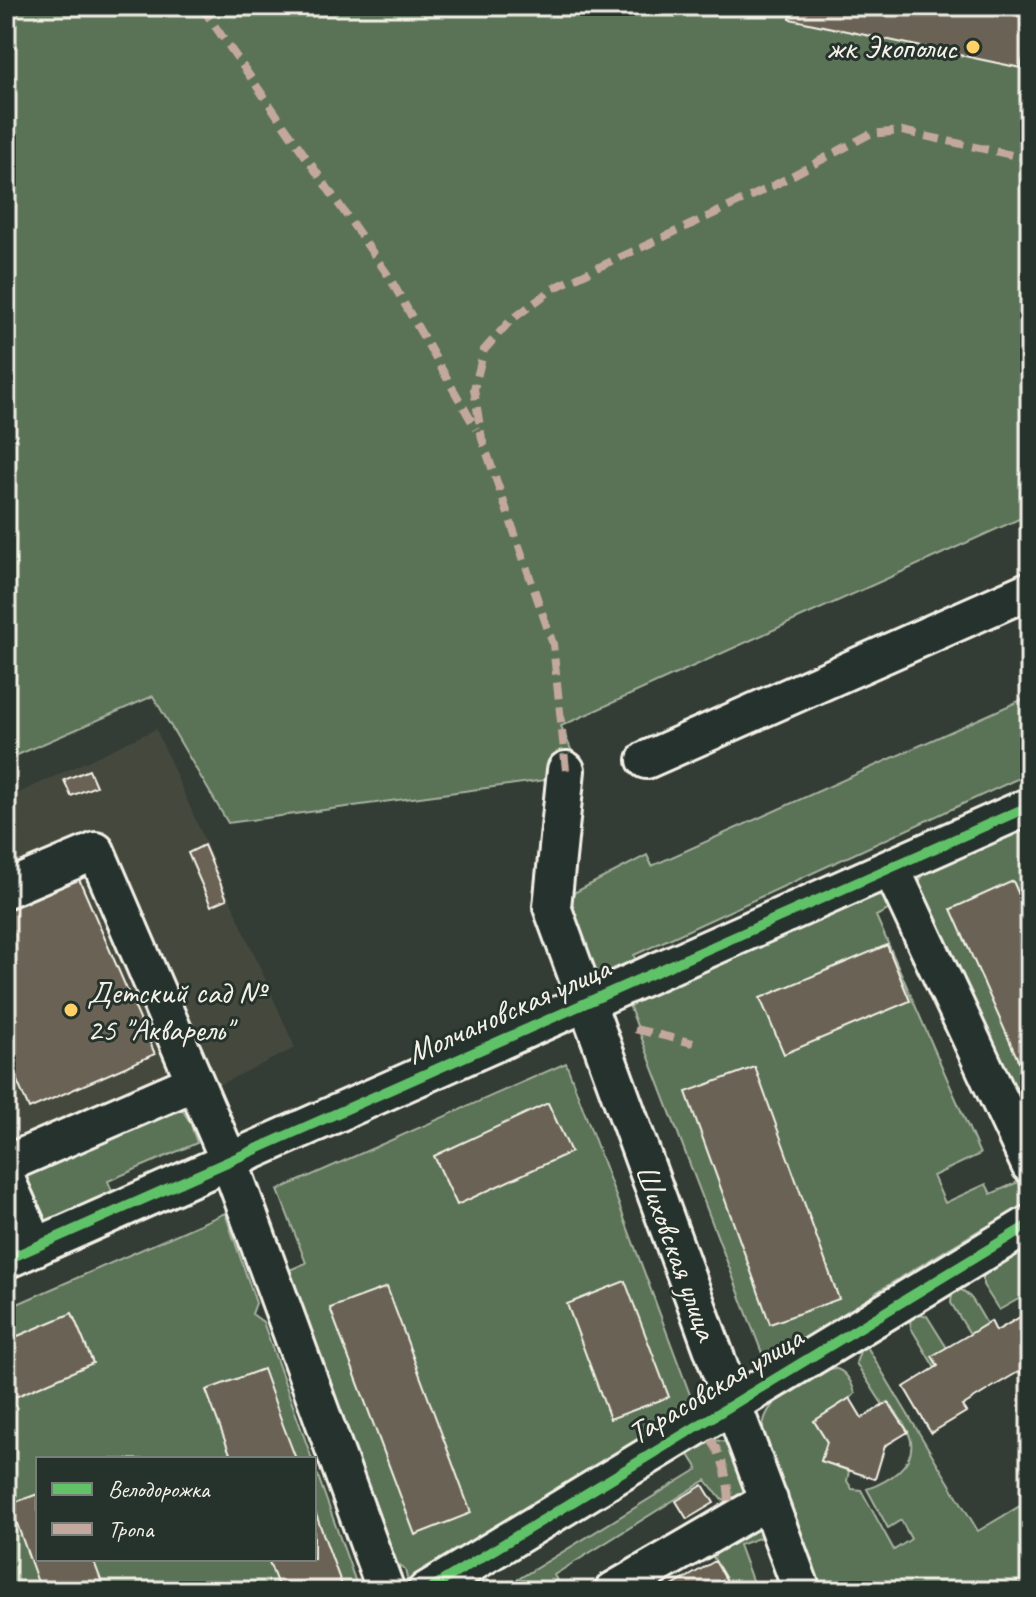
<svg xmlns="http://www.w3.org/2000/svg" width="1036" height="1597" viewBox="0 0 1036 1597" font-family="Caveat,sans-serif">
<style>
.built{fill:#44483e}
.green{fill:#5a7257;stroke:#a7b2a0;stroke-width:2}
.building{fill:#6b6354;stroke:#f4f1e8;stroke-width:2}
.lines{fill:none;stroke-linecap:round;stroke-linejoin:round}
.minor-casing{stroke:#f4f1e8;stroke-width:42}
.minor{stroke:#26332d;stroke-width:36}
.quiet{stroke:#c3a89e;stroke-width:8;stroke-dasharray:16 8;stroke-linecap:butt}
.cycleway-casing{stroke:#26332d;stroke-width:15}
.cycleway{stroke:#61c268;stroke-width:10}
.poi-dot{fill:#ffd166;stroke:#26332d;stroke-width:3}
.labels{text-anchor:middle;stroke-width:6;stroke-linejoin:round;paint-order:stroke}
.poi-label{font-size:32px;fill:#f4f1e8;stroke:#26332d;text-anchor:end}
.street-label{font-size:32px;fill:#f4f1e8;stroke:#26332d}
</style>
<rect width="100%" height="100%" fill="#343d35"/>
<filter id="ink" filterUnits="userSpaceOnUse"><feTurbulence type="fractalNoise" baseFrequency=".0125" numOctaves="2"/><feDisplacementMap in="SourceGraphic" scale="16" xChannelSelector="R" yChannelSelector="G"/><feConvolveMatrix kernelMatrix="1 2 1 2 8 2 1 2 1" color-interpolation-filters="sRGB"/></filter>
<g filter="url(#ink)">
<!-- built -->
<path class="built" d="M156,729L295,1048L200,1094L6,1180V799Z"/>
<!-- green -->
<path class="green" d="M6,6H1030V514L561,726L582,775L228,823L153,696L6,760Z
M1030,696V773L634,955L640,973L594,993L560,900L647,855L652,866Z
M1030,821V1135L924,905L929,903L919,881L928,869Z
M880,895L887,897L896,906L876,916L980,1154L933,1176L945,1203L986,1184L991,1194L1018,1182L1027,1195L1028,1208L989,1241L981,1229L875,1293L882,1305L770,1374L629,1005L866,896Z
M566,1063L698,1416L415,1588L409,1586L405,1570L394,1561L280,1274L306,1263L278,1190Z
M180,1106L190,1122L197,1143L108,1181L117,1204L50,1235L22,1177L23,1173Z
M225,1213L256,1303L252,1314L263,1322L312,1459H38V1559H314V1465L359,1591H12L6,1575V1309Z
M1030,1243V1304L1024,1296L999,1310L983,1285V1278L986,1270Z
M959,1289C972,1293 979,1312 987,1324L970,1334L951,1303L952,1294Z
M918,1313L927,1316L947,1348L938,1366L935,1368L911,1328L910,1320Z
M866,1345L978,1531L1030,1500V1583L1017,1591H823L763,1431C762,1399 801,1384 824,1370C841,1364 850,1377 855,1393L853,1396L814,1421L827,1442L821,1461L849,1471L847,1481L852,1489L861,1490L894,1550L911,1539L901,1520L888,1528L867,1489C887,1482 915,1466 911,1441C909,1428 896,1414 889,1402L883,1405L856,1363L861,1348Z
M714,1440L727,1442L735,1447L746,1488L742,1495L735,1502L721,1499L706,1480L554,1575L563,1591H499L698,1469L688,1453L705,1442Z
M757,1526L770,1534L739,1545L756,1591H733L712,1555Z"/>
<!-- building -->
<path class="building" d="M792,6H1030V25L1021,68L790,19Z
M89,770L96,786L71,796L64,780Z
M204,845L227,899L211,906L188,853Z
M79,879L155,1054L29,1109L6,1055V911Z
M1013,881L1030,920V1087L951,909Z
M887,945L910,1001L784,1054L760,998Z
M755,1067L839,1299L770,1324L686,1092Z
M548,1103L571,1152L457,1205L434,1156Z
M625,1281L669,1397L610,1419L567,1304Z
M387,1287L471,1513L415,1535L330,1308Z
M72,1313L93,1363L6,1401V1341Z
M1027,1313L1030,1319V1374L1024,1377L1020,1371L991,1388L962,1406L966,1412L931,1433L904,1387L938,1366L932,1356L970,1334L991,1321L996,1331Z
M263,1369L283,1425L296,1459H232L206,1390Z
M850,1398L862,1418L888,1402L908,1432L885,1446L875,1479L821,1461L827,1442L814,1421Z
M703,1485L714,1503L687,1519L676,1501Z
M38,1494V1559H93L105,1591H41L10,1504Z
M314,1509L344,1591H280L268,1559H314Z
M715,1561L733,1591H664L691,1575Z"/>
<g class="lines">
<defs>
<path id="minor" d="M646,760L1030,590
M566,770L552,907L733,1405L802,1591
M891,868L1030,1165
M6,889L96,851L229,1161L386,1591
M6,1164L195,1082
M6,1179L36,1247
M6,1260L1030,806
M426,1591L1030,1224
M613,1591L769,1500"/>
</defs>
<!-- minor casing -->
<use href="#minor" class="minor-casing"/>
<!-- minor -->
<use href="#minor" class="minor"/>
<!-- quiet -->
<path class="quiet" d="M201,6L388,275L476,429
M566,770L553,644L482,439L474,389L484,350L510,321L554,288L765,190L870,134L902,131L1030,159
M635,1029L693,1043
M711,1440C724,1458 728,1480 729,1502"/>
<defs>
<path id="cycleway" d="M6,1260L1030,806
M426,1591L1030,1224"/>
</defs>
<!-- cycleway casing -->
<use href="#cycleway" class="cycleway-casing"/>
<!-- cycleway -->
<use href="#cycleway" class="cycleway"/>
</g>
</g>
<!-- markers -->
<g class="poi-dot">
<circle cx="973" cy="47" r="8"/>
<circle cx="71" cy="1010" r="8"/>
</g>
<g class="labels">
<!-- poi labels -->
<g class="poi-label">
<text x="957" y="58">жк Экополис</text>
<text x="87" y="1003" text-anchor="start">Детский сад №<tspan x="87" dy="37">25 "Акварель"</tspan></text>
</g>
<!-- street labels -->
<g class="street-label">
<text transform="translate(508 1010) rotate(-24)" y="11">Молчановская улица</text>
<text transform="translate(677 1252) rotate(70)" y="11">Шиховская улица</text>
<text transform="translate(715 1385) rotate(-31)" y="11">Тарасовская улица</text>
</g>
</g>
<!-- margin -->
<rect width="1036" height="1597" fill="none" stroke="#26332d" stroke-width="32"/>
<rect x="16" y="16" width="1004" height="1565" fill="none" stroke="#f4f1e8" stroke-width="3" filter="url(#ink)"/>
<!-- legend -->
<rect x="36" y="1457" width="280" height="104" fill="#26332d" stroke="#787f78" stroke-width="2"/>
<rect x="52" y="1483" width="40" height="12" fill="#61c268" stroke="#787f78" stroke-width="2"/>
<text x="108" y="1497" font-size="24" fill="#f4f1e8">Велодорожка</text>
<rect x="52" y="1523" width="40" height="12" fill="#c3a89e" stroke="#787f78" stroke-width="2"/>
<text x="108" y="1537" font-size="24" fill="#f4f1e8">Тропа</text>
</svg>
